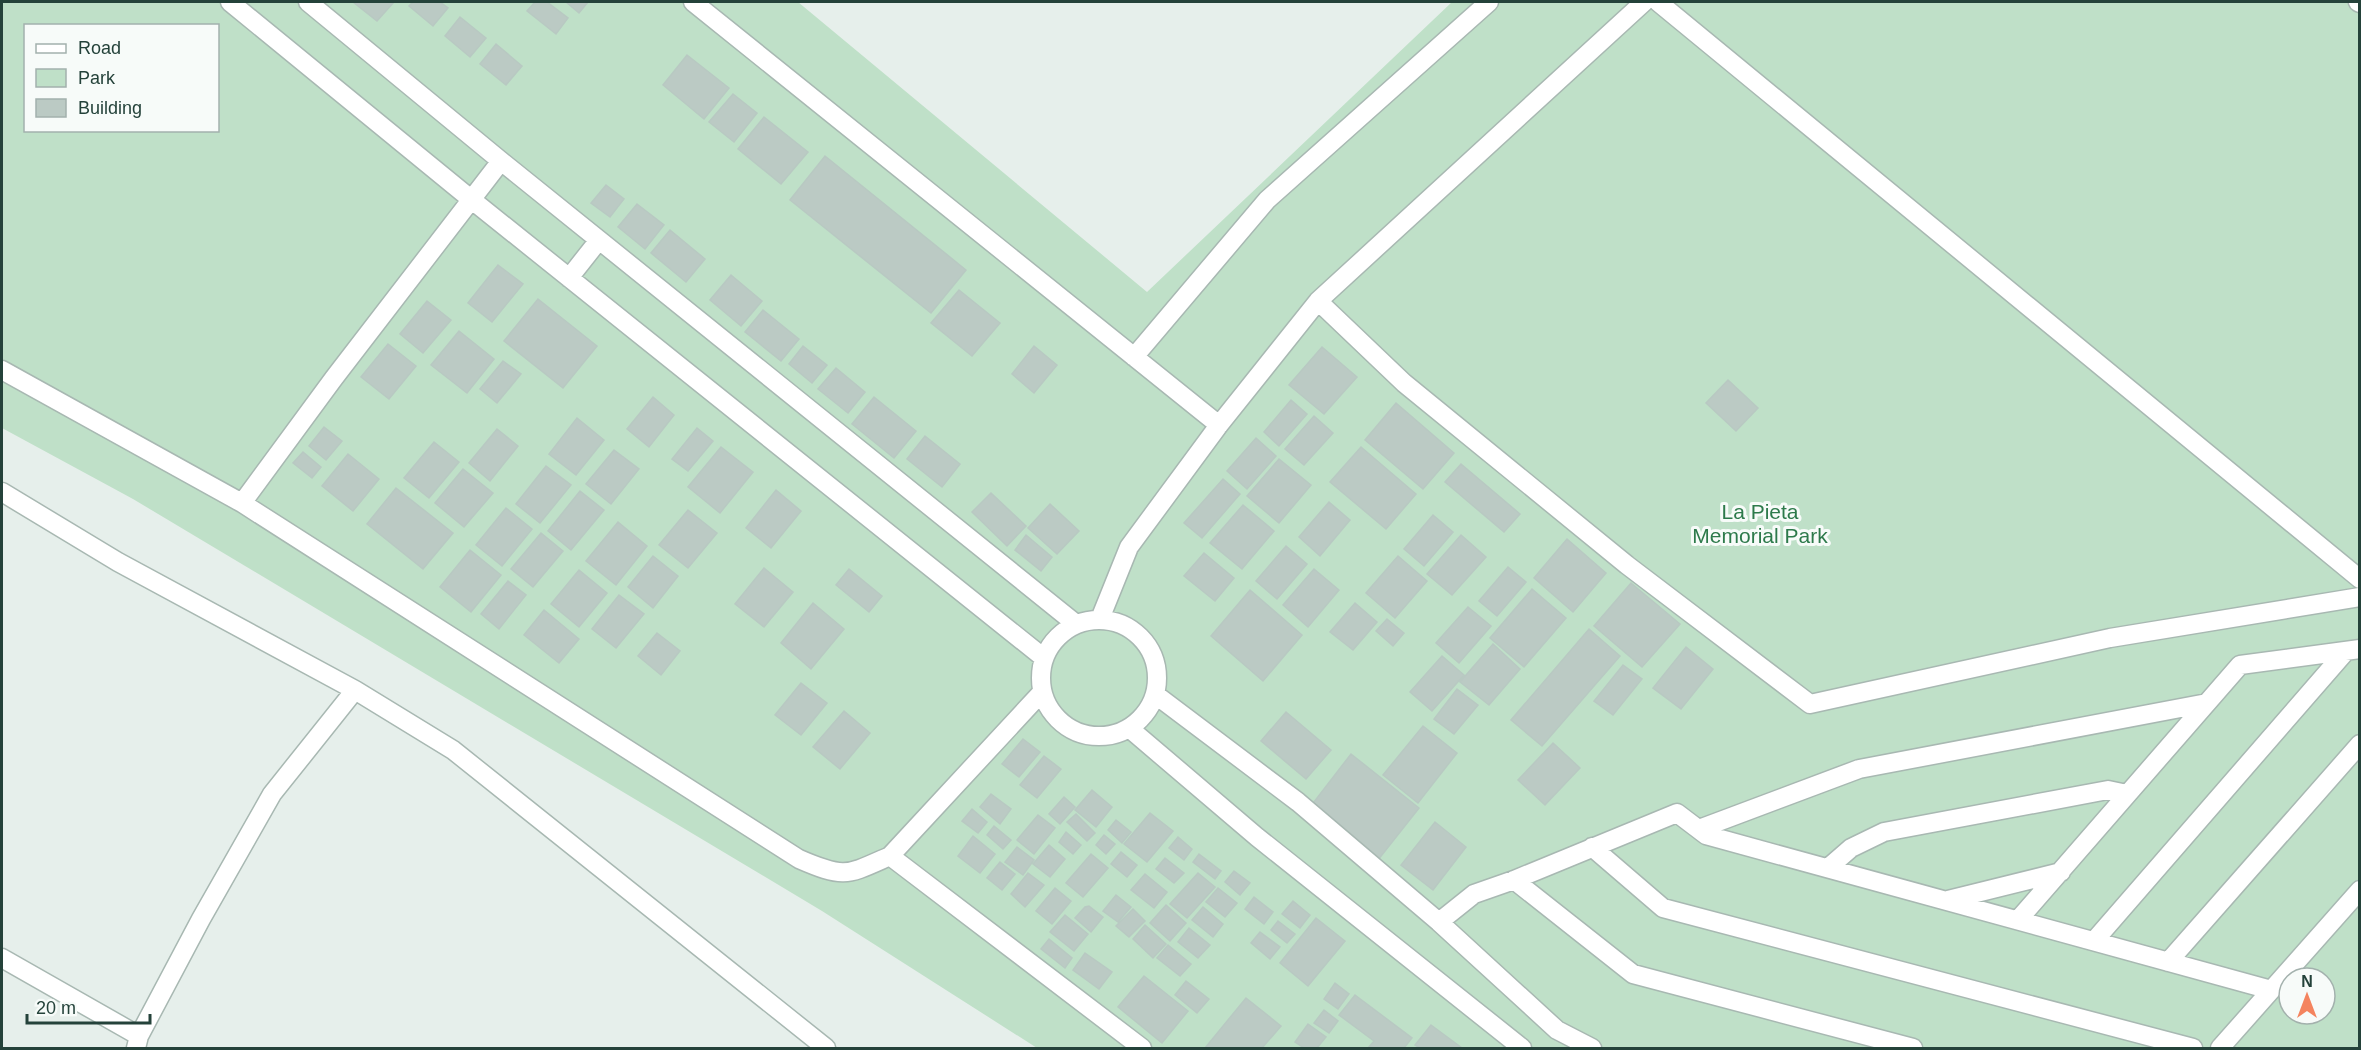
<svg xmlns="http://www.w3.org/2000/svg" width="2361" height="1050" viewBox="0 0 2361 1050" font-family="Helvetica,sans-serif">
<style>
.green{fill:#bfe0c8;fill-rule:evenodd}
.building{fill:#bbcac4;stroke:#b8c9c2;stroke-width:1.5}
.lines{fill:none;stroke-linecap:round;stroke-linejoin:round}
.minor-casing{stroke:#a8b8b2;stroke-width:21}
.minor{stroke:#fff;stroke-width:18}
.labels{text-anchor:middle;stroke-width:6;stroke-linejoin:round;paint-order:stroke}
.park-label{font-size:21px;fill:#2d7a4b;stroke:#f7fbf9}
</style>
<rect width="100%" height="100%" fill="#e6efeb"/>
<!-- green -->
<path class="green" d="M2,2H798L1147,292L1452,2H2359V1048H1037L822,911L133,499L2,428ZM26,26H218V130H26ZM2289,978H2325V1014H2289Z"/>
<!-- building -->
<path class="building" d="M353,2H394L377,21Z
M413,2H440L448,8L433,26L409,6Z
M535,2H547L568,18L556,34L527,11Z
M566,2H588L579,13Z
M460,17L486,38L470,57L445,36Z
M496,44L522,66L506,85L480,64Z
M687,55L729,88L704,119L663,85Z
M733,94L757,113L734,142L709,122Z
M764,117L808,152L781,184L738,149Z
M825,156L966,270L931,313L790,200Z
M606,185L624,199L610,217L591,203Z
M637,204L664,225L645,249L618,227Z
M670,230L705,259L686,282L651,253Z
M498,265L523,284L492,322L468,303Z
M731,275L762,301L741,326L710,300Z
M959,290L1000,323L972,356L931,323Z
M538,299L597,346L563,388L504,341Z
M427,301L451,320L423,353L400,334Z
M763,310L799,339L781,361L745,332Z
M459,331L494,359L467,393L431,365Z
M388,344L416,366L389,399L361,377Z
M803,346L827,365L812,383L789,364Z
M1034,346L1057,365L1034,393L1012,374Z
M1322,347L1357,377L1324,414L1289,385Z
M503,361L521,374L497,403L480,389Z
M836,368L865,392L848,413L818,389Z
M1728,380L1758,408L1736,431L1706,403Z
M653,397L674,415L649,447L627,429Z
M874,397L916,431L894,458L852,424Z
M1291,400L1307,414L1279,446L1264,432Z
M1396,403L1454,453L1423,489L1365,440Z
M1314,416L1333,433L1304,465L1285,449Z
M577,418L604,440L576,475L549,454Z
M324,427L342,441L326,460L309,446Z
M697,428L713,441L688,471L672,459Z
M497,429L518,446L490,481L469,463Z
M925,436L960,464L942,487L907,459Z
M1256,438L1276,456L1247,489L1227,471Z
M434,442L459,462L429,498L404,478Z
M721,447L753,472L720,513L688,487Z
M1361,447L1416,494L1386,529L1330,482Z
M614,450L639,469L611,504L586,484Z
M303,452L321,467L312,478L293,463Z
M348,454L379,479L353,511L322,486Z
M1279,459L1311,485L1279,523L1247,496Z
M1461,464L1520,514L1504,532L1445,482Z
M546,466L571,485L540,523L516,504Z
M463,469L493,493L464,527L435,503Z
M1223,479L1240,494L1202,538L1184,523Z
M396,488L453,533L423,569L367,524Z
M776,490L801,511L771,548L746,528Z
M580,491L604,510L571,550L548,531Z
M991,493L1026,526L1007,546L972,512Z
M1329,502L1350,520L1320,556L1299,537Z
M1050,504L1079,531L1057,554L1028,528Z
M1243,505L1274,531L1242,569L1210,543Z
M506,508L532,529L502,566L476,545Z
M688,510L717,533L688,568L659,545Z
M1433,515L1453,532L1424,566L1404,549Z
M618,522L647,546L616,585L586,561Z
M541,533L563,551L533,587L511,569Z
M1026,535L1052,557L1041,571L1015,550Z
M1461,535L1486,557L1452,595L1427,574Z
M1567,539L1606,573L1573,612L1534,578Z
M1286,546L1307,564L1277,599L1256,581Z
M470,550L501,575L471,612L440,587Z
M1204,553L1234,578L1215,601L1184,576Z
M653,556L678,576L653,608L628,587Z
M1398,556L1427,581L1395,618L1366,593Z
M1508,567L1526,582L1497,616L1479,601Z
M764,568L793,592L764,627L735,604Z
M849,569L882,596L869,612L836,585Z
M1314,569L1339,590L1308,627L1283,605Z
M579,570L607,593L579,627L551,604Z
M508,581L526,595L499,629L481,614Z
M1631,583L1680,624L1642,667L1594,626Z
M1532,589L1566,618L1524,667L1490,638Z
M1250,590L1302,635L1263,681L1211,636Z
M619,595L644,614L616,648L592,629Z
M813,603L844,629L811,669L781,643Z
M1355,603L1377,622L1353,650L1330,632Z
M1468,607L1491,626L1459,663L1436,643Z
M544,610L579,639L559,663L524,635Z
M1387,619L1404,633L1393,646L1376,631Z
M1589,629L1620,656L1542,746L1511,720Z
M657,633L680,651L661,675L638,656Z
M1493,644L1520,669L1489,705L1460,682Z
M1686,647L1713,669L1681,709L1653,688Z
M1442,656L1464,675L1432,711L1410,692Z
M1623,665L1642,679L1613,715L1594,701Z
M801,683L827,703L801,735L775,715Z
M1457,689L1478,705L1454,734L1434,719Z
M844,711L870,733L840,769L813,747Z
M1286,712L1331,750L1306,779L1261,741Z
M1423,726L1457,753L1418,803L1383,775Z
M1023,739L1040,752L1019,777L1002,764Z
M1553,743L1580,768L1545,805L1518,780Z
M1351,754L1419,808L1378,860L1310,807Z
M1044,756L1061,769L1037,798L1020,785Z
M1092,790L1112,807L1096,827L1075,810Z
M991,794L1011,809L1000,824L980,807Z
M1064,797L1075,807L1060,824L1049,814Z
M972,809L987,822L978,833L962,821Z
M1150,813L1173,831L1147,862L1124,844Z
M1076,814L1095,833L1087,841L1067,822Z
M1038,815L1055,828L1034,854L1017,840Z
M1116,820L1131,832L1122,843L1108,830Z
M1435,822L1466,847L1433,890L1401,865Z
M994,826L1011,840L1003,849L987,835Z
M1066,832L1081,845L1073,854L1059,842Z
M1104,835L1115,844L1106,854L1096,845Z
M973,836L995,854L980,873L958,856Z
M1178,837L1192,849L1184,860L1169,848Z
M1049,845L1065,859L1050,877L1033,864Z
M1017,847L1034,860L1023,875L1005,862Z
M1121,852L1137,865L1127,877L1111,864Z
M1091,854L1108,868L1083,897L1066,883Z
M1199,854L1221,871L1215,879L1193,862Z
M1165,858L1184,873L1174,883L1156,869Z
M1000,862L1015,874L1002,890L987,878Z
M1234,871L1250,883L1240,895L1225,882Z
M1028,873L1044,885L1025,907L1011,894Z
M1198,873L1215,887L1187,918L1170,904Z
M1145,874L1167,892L1154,908L1131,890Z
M1055,888L1071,901L1052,924L1036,911Z
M1218,888L1237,903L1225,917L1206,902Z
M1116,895L1131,907L1118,922L1103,911Z
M1254,897L1273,912L1264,924L1245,909Z
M1293,901L1310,915L1300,928L1282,914Z
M1166,905L1186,923L1170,941L1150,923Z
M1089,906L1103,917L1091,932L1075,918L1085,907Z
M1203,907L1223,924L1213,937L1192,920Z
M1133,909L1145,921L1129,937L1116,926Z
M1065,915L1088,934L1074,951L1050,932Z
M1316,918L1345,941L1308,986L1280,963Z
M1278,921L1295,934L1287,943L1271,930Z
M1145,925L1166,944L1153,958L1133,939Z
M1189,928L1210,945L1198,958L1178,942Z
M1260,932L1280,947L1270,959L1251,943Z
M1049,939L1072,958L1065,968L1041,949Z
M1168,945L1191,964L1180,976L1157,958Z
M1085,953L1112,972L1099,989L1073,970Z
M1144,976L1188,1011L1162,1043L1118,1007Z
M1186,981L1209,999L1197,1013L1175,995Z
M1335,983L1349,994L1338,1009L1324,999Z
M1355,995L1412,1038L1404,1048H1368L1374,1041L1339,1015Z
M1246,998L1281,1026L1262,1048H1205Z
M1324,1010L1338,1021L1329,1033L1314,1023Z
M1308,1024L1326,1037L1317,1048H1304L1295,1042Z
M1431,1025L1462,1048H1420L1415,1045Z"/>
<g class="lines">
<defs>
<path id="minor" d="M230,2L472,200L1044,658
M308,2L501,161L1076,624
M693,2L1219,425
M1658,2L2360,579
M2358,2L2360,3
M501,161L334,378L242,503L799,859C845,879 847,875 890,856
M569,278L599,240
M1318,301L1404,383L1627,565L1810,704L2110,638L2360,597
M1134,357L1267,200L1489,2
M2,370L242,503
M2,492L118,562L355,690L453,750L826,1048
M1100,619L1129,547L1219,425L1318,301L1644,2
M1041 678a58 58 0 1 1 116 0a58 58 0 1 1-116 0Z
M1042,692L890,856L1142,1048
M1156,695L1298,802L1439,922L1557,1030L1592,1048
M1129,728L1257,837L1522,1048
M1699,829L1859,769L2207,703
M1592,847L1663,908L2193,1048
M1828,868L1851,848L1884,832L2108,790L2127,794
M1514,880L1633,974L1913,1048
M1948,900L2061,872
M2018,920L2240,665L2360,649
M1439,922L1474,894L1514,880L1677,813L1706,835L2271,990
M2094,941L2346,651
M2,958L139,1036
M2168,962L2360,744
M136,1048L139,1036L201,919L272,794L355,690
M2220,1048L2360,890"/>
</defs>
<!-- minor casing -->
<use href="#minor" class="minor-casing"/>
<!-- minor -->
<use href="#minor" class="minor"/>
</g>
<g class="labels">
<!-- park labels -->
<g class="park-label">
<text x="1760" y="519">La Pieta<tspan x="1760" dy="24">Memorial Park</tspan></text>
</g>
</g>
<!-- border -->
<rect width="2361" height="1050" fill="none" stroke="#24423a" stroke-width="6"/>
<!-- legend -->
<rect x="24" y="24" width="195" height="108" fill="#f7fbf9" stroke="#a3b1ad" stroke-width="1.5"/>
<rect x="36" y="44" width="30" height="9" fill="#ffffff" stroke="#a3b1ad" stroke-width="1.5"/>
<text x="78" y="54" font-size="18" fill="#24423a">Road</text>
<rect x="36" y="69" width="30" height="18" fill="#bfe0c8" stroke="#a3b1ad" stroke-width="1.5"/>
<text x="78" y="84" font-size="18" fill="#24423a">Park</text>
<rect x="36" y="99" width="30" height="18" fill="#bbcac4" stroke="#a3b1ad" stroke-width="1.5"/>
<text x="78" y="114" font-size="18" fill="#24423a">Building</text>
<!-- north arrow -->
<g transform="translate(2307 996)"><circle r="28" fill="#f7fbf9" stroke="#a3b1ad" stroke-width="1.5"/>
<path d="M0-4.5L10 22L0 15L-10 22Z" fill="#f4845f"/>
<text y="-9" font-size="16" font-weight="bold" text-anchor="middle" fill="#24423a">N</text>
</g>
<!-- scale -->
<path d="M27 1014v9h123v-9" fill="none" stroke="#24423a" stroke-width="3"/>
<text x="36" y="1014" font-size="18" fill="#24423a" stroke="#f7fbf9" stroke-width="4.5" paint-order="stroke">20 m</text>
</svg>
